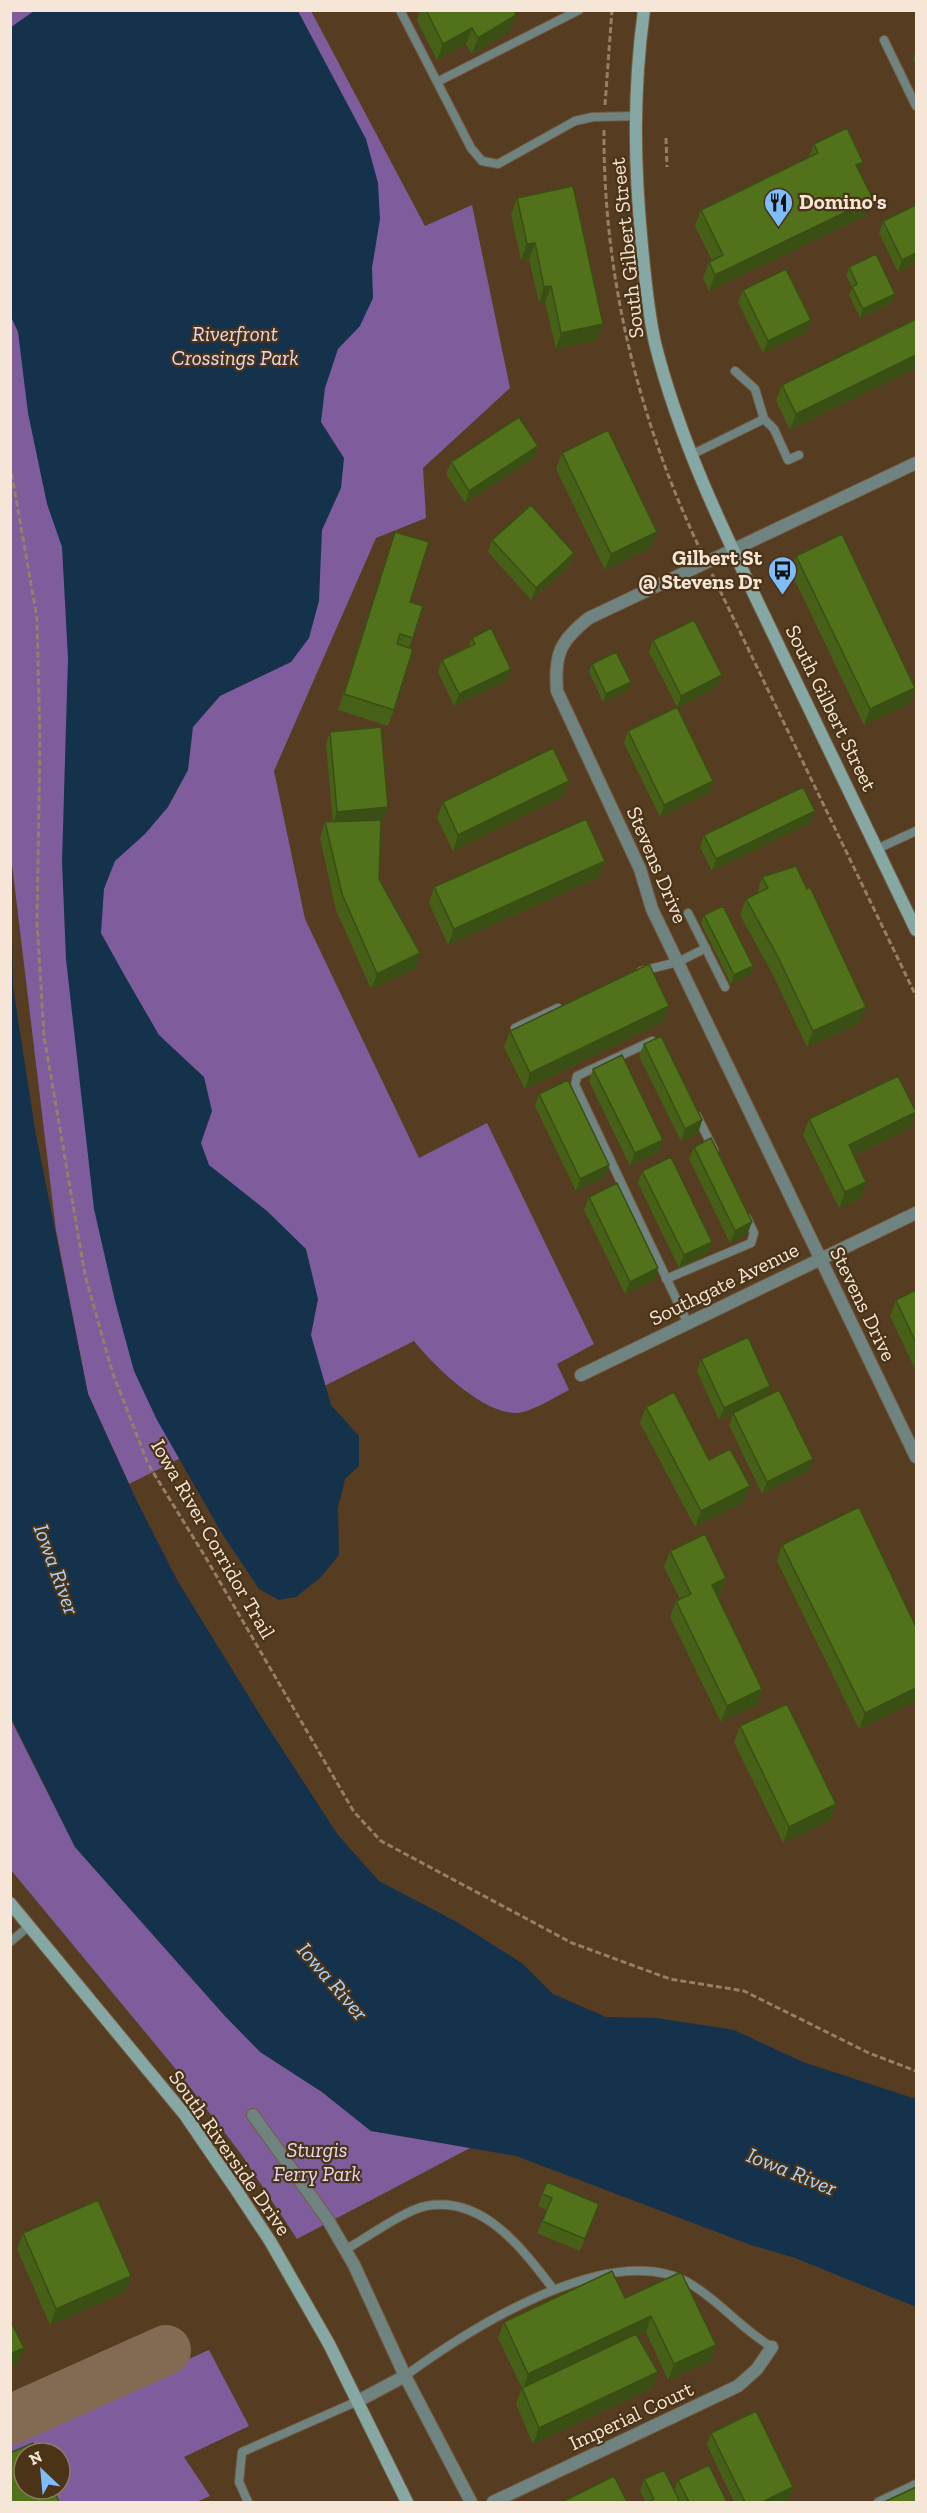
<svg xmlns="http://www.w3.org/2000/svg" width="927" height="2513" viewBox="0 0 927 2513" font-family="'Zilla Slab',serif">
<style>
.green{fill:#7f5d9c}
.water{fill:#15324d}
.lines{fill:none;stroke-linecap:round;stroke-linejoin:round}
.taxiway{stroke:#826b52;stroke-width:50}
.service-casing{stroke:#735b42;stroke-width:10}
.minor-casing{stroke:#735b42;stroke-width:14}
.secondary-casing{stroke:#735b42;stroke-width:14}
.path{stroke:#957f69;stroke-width:3;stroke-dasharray:6 3;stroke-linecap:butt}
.service{stroke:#6f8481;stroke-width:8}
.minor{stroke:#6f8481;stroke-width:12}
.secondary{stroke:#86a8a4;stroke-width:12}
.wall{fill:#466117}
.shaded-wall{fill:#394f13}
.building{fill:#51711b;stroke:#394f13;stroke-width:1.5}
.labels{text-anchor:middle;stroke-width:4.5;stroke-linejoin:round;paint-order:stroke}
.poi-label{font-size:21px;font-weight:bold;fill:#f6e6d7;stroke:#4a3317;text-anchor:start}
.street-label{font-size:21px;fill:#f6e6d7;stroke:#4a3317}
.park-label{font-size:21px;font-style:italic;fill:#e6daf2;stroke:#4a3317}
.water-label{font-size:22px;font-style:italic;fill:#abd4fc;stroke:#4a3317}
</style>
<rect width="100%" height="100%" fill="#563d21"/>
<!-- green -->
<path class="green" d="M10,11H311L425,226L472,205L510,388L423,468L426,518L376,538L274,771L305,919L419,1158L487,1123L594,1344L557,1364L569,1390C555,1397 538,1408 523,1412C489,1421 433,1365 414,1341L129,1484L88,1394L56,1230L10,848Z
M10,1718L75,1847L225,2016L260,2051L322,2092L371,2131L472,2147L297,2239L241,2154L179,2073L11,1870Z
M209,2350L249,2426L184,2457L210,2496L196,2502H46L40,2489H60V2453H24L11,2466L10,2438Z"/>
<!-- water -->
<path class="water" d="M34,11H298L366,139L378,183L380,219L372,268L373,298L360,326L338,349L325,388L321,422L344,458L341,488L322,530L319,601L309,638L291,662L220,696L193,727L188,770L168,807L145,834L115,861L104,889L101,933L126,978L159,1035L204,1077L212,1111L201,1143L209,1165L267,1211L306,1249L318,1299L311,1335L331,1405L359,1436V1466L345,1479L338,1508L339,1555L321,1577L296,1597L279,1600L259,1589L221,1532L157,1420L134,1371L115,1301L94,1209L66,959L62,862L68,658L62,547L47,504L28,413L18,332L11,317V27Z
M11,885L13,986L24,1058L36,1135L88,1394L135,1497L177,1580L262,1718L338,1835L379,1881L457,1922L522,1963L553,1994L606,2017L657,2018L734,2030L803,2062L916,2099V2307L795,2258L751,2245L516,2156L371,2131L322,2092L260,2052L225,2016L75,1847L11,1718Z"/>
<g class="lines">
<!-- taxiway -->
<path class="taxiway" d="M10,2420L166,2350"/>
<defs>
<path id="service" d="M400,10L471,148L482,161L498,164L575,121L593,117L636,116
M884,40L916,106
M437,82L579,10
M764,419L774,429L788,460L799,455
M691,455L764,419L755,389L735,371
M877,849L916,831
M688,913L725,987
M641,971L678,962L706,948
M515,1028L558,1008
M652,1041L577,1076L575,1085L688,1324
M697,1116L714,1150
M666,1279L751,1243L754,1233L747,1218
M10,1942L28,1927
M345,2250C366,2238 405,2210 426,2206C484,2195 524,2251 554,2290
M405,2376C468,2330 610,2238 689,2283C720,2301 742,2330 772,2347
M248,2502L239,2482L242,2452L358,2401
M878,2502L916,2484"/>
<path id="minor" d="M916,463L589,618C560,641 554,654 557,691L640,869L652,909L916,1457
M581,1375L916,1213
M253,2115L328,2220L354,2265L405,2376L471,2502
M358,2401L405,2376
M493,2502L738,2386L757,2369L772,2347"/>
<path id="secondary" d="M644,10C633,92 634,164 642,246C645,278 648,311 655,343C681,447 729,542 775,638C822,736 869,833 916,930
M10,1903L185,2115L235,2188L270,2241L329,2344L407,2502"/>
</defs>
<!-- service casing -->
<use href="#service" class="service-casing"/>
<!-- minor casing -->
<use href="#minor" class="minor-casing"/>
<!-- secondary casing -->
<use href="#secondary" class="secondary-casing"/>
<!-- path -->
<path class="path" d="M605,105L612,10
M604,130C603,275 638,419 700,549
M666,138L667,167
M10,465L37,618L40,742L37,922L44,1036L85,1275L112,1371L148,1464L206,1558L354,1812L381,1841L572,1943L670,1979L744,1991L869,2053L916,2071
M712,574L916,996"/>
<!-- service -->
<use href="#service" class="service"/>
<!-- minor -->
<use href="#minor" class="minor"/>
<!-- secondary -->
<use href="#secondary" class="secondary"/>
</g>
<!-- wall -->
<path class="wall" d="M420,10H514L510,31L472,54L466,44L437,60L417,21Z
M916,50V66L913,59Z
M814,144L863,162L859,171L867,215L709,291L703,278L709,262L712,260L695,226L701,210L809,157Z
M517,198L603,324L597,340L556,349L545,302L539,303L529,259L521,260L511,214Z
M883,221L916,263L898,272L879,233Z
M849,267L895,294L892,302L860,318L849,295L852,288L846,275Z
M743,290L807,332L763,353L738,302Z
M916,319V368L790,430L776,401L782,385Z
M538,446L534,458L465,503L446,474L451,462Z
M562,453L651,548L605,570L556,469Z
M395,532L410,602L413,638L409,648L394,710L388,726L338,710Z
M492,540L574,553L570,565L531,600L488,552Z
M796,556L909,704L864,725L791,572Z
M472,638L506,681L454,706L438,672L442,660L468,648Z
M653,640L717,687L677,708L713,781L709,793L660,817L624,743L628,731L677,707L649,652Z
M592,664L628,690L603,702L589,672Z
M330,732L384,819L381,820L379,879L415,969L371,989L336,910L320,838L325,822H333L326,744Z
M564,796L453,851L437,818L443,802Z
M810,823L712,871L700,847L704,835Z
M605,861L599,877L448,945L429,903L434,887Z
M762,877L860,1023L807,1047L772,973L740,915L746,899L757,894Z
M704,915L750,975L731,984L701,923Z
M669,1006L663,1022L525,1089L504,1047L510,1031Z
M644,1044L702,1120L698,1133L681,1141L639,1056Z
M593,1069L659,1152L630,1166L589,1081Z
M539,1094L609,1165L605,1177L576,1191L535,1106Z
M809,1119L910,1128L854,1156L861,1198L839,1208L803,1135Z
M694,1147L752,1222L747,1234L730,1243L689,1159Z
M642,1171L708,1254L679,1268L638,1183Z
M589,1197L658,1268L654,1280L625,1294L584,1210Z
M916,1290V1371L890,1316L896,1300Z
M701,1359L767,1396L808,1471L762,1494L729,1425L733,1414L719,1420L697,1371Z
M646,1407L709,1460L744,1502L695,1527L640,1423Z
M782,1545L916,1627V1701L859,1729L777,1561Z
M670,1551L726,1578L720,1594L717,1595L762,1689L757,1705L721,1722L670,1617L676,1601L680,1599L664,1567Z
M740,1726L836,1804L830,1820L783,1843L734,1742Z
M547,2182L599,2204L580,2251L537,2233L547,2210L538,2206Z
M23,2233L125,2292L50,2325L17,2249Z
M625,2298L716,2345L710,2361L668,2380L646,2332L637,2336L652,2388L533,2444L516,2404L522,2388L498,2338L504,2322Z
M711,2433L793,2487L789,2500L783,2502H734L707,2445Z
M644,2479L674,2491L678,2480L727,2502H646L640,2491Z"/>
<!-- shaded-wall -->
<path class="shaded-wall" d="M516,15L510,31L472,54L478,38Z
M472,28L466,44L437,60L443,44Z
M863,162L857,178L856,165Z
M873,199L867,215L709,291L715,275Z
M535,243L529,259L521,260L527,244Z
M916,253V263L898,272L902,260Z
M551,286L545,302L539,303L544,287Z
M895,294L892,302L860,318L863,309Z
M811,320L807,332L763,353L768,341Z
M603,324L597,340L556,349L561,333Z
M916,355V368L790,430L796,414Z
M538,446L534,458L465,503L469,491Z
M657,532L651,548L605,570L611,554Z
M574,553L570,565L531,600L536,588Z
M511,669L506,681L454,706L459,694Z
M722,675L717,687L677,708L681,696Z
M631,682L628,690L603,702L606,694Z
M915,688L909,704L864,725L870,709Z
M569,781L564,796L453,851L458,835Z
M713,781L709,793L660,817L664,805Z
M388,807L384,819L333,824L337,812Z
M815,811L810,823L712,871L716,859Z
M605,861L599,877L448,945L454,929Z
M420,953L415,969L371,989L377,974Z
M753,966L750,975L731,984L734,975Z
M669,1006L663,1022L525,1089L530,1073Z
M866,1007L860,1023L807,1047L813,1031Z
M916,1112L910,1128L843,1161L849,1145Z
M702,1120L698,1133L681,1141L685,1129Z
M663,1140L659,1152L630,1166L635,1153Z
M609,1165L605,1177L576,1191L580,1179Z
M866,1182L861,1198L839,1208L845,1192Z
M752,1222L747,1234L730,1243L735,1231Z
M712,1242L708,1254L679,1268L684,1255Z
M658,1268L654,1280L625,1294L630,1282Z
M770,1386L766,1399L719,1420L724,1408Z
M813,1459L808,1471L762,1494L767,1482Z
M750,1486L744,1502L695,1527L701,1511Z
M726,1578L720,1594L706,1601L712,1585Z
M916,1688V1701L859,1729L865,1713Z
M762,1689L757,1705L721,1722L727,1706Z
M836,1804L830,1820L783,1843L789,1827Z
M131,2276L125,2292L50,2325L56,2309Z
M651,2316L646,2332L523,2390L528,2374Z
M716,2345L710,2361L668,2380L674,2364Z
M24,2348L18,2364L10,2367V2354Z
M658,2372L652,2388L533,2444L539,2428Z
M793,2487L789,2500L783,2502H762Z"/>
<!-- building -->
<path class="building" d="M426,10H514L516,15L478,38L472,28L443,44Z
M847,128L863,162L856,165L873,199L715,275L709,262L723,255L701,210L818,153L814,144Z
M573,186L603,324L561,333L551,286L544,287L535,243L527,244L517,198Z
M916,205V253L902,260L883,221Z
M876,254L895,294L863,309L852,287L857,284L849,267Z
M786,269L811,320L768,341L743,290Z
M916,319V355L796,414L782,385Z
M519,417L538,446L469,491L451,462Z
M608,430L657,532L611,554L562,453Z
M531,505L574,553L536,588L492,540Z
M395,532L429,542L410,602L423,606L413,638L400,634L397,644L413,649L394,710L344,694Z
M842,534L915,688L870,709L796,556Z
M694,620L722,675L681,696L653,640Z
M491,628L511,669L459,694L442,660L475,644L472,638Z
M616,652L631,682L606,694L592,664Z
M677,707L713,781L664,805L628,731Z
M381,727L388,807L337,812L330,732Z
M553,748L569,781L458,835L443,802Z
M803,787L815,811L716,859L704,835Z
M586,819L605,861L454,929L434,887Z
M381,820L379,879L420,953L377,974L342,894L325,822Z
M796,866L807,889L810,887L866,1007L813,1031L778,957L746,899L768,888L762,877Z
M723,906L753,966L734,975L704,915Z
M649,964L669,1006L530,1073L510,1031Z
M661,1036L702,1120L685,1129L644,1044Z
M622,1055L663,1140L635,1153L593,1069Z
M898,1076L916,1112L849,1145L866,1182L845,1192L809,1119Z
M568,1080L609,1165L580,1179L539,1094Z
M711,1138L752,1222L735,1231L694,1147Z
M671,1157L712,1242L684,1255L642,1171Z
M617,1183L658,1268L630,1282L589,1197Z
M916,1290V1343L896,1300Z
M748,1337L770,1386L724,1408L701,1359Z
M779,1390L813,1459L767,1482L733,1413Z
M674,1392L709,1460L730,1449L750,1486L701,1511L646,1407Z
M859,1507L916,1627V1688L865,1713L782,1545Z
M705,1534L726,1578L712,1585L762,1689L727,1706L676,1601L691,1594L670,1551Z
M787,1704L836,1804L789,1827L740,1726Z
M547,2182L599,2204L585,2239L542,2221L552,2198L542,2194Z
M98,2200L131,2276L56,2309L23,2233Z
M612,2271L625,2298L681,2272L716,2345L674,2364L651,2316L528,2374L504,2322Z
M10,2320L24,2348L10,2354Z
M636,2334L658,2372L539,2428L522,2388Z
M756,2411L793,2487L762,2502H745L711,2433Z
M33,2443L37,2453H24V2489H53L59,2502H10V2453Z
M709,2465L727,2502H689L678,2480Z
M664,2470L680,2502H647L654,2499L644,2479Z
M614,2476L627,2502H562Z
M916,2487V2502H884Z"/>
<!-- icons -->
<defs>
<symbol id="restaurant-pin" viewBox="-11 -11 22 30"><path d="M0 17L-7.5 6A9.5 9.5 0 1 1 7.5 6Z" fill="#7ebdf9" stroke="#4a3317"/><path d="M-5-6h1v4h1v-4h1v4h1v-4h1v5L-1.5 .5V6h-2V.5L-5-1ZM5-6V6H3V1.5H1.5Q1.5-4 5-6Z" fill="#111"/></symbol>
<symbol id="bus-pin" viewBox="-11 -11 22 30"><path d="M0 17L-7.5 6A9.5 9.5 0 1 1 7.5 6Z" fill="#7ebdf9" stroke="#4a3317"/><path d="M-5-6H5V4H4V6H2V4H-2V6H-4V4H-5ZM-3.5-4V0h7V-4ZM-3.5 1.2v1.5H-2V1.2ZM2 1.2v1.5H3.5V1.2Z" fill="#111"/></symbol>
</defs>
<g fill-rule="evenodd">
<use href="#restaurant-pin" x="762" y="186" width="33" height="45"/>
<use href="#bus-pin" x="766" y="554" width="33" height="45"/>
</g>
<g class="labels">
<!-- poi labels -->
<g class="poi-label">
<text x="799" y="209">Domino's</text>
<text x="762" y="565" text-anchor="end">Gilbert St<tspan x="762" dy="24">@ Stevens Dr</tspan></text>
</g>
<!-- street labels -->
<g class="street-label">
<text transform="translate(627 248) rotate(-96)" y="7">South Gilbert Street</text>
<text transform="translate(831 708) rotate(64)" y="7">South Gilbert Street</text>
<text transform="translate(657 865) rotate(67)" y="7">Stevens Drive</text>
<text transform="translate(724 1284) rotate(-26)" y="7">Southgate Avenue</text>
<text transform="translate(863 1304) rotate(64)" y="7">Stevens Drive</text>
<text transform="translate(213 1539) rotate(60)" y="7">Iowa River Corridor Trail</text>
<text transform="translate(230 2153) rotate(55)" y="7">South Riverside Drive</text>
<text transform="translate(631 2416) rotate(-25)" y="7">Imperial Court</text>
</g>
<!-- park labels -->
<g class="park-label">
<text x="235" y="341">Riverfront<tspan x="235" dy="24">Crossings Park</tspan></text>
<text x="317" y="2157">Sturgis<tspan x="317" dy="24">Ferry Park</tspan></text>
</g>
<!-- water labels -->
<g class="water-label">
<text transform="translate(57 1569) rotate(70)" y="8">Iowa River</text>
<text transform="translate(333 1981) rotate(49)" y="8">Iowa River</text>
<text transform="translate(792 2171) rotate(22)" y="8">Iowa River</text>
</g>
</g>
<!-- border -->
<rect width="927" height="2513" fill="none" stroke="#f6e6d7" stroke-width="24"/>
<!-- north arrow -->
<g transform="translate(42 2471) rotate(334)"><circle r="28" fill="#4a3317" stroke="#8f7b64" stroke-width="1.5"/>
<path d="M0-4.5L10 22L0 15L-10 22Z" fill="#7ebdf9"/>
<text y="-9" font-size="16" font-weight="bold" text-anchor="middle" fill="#f6e6d7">N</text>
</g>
</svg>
